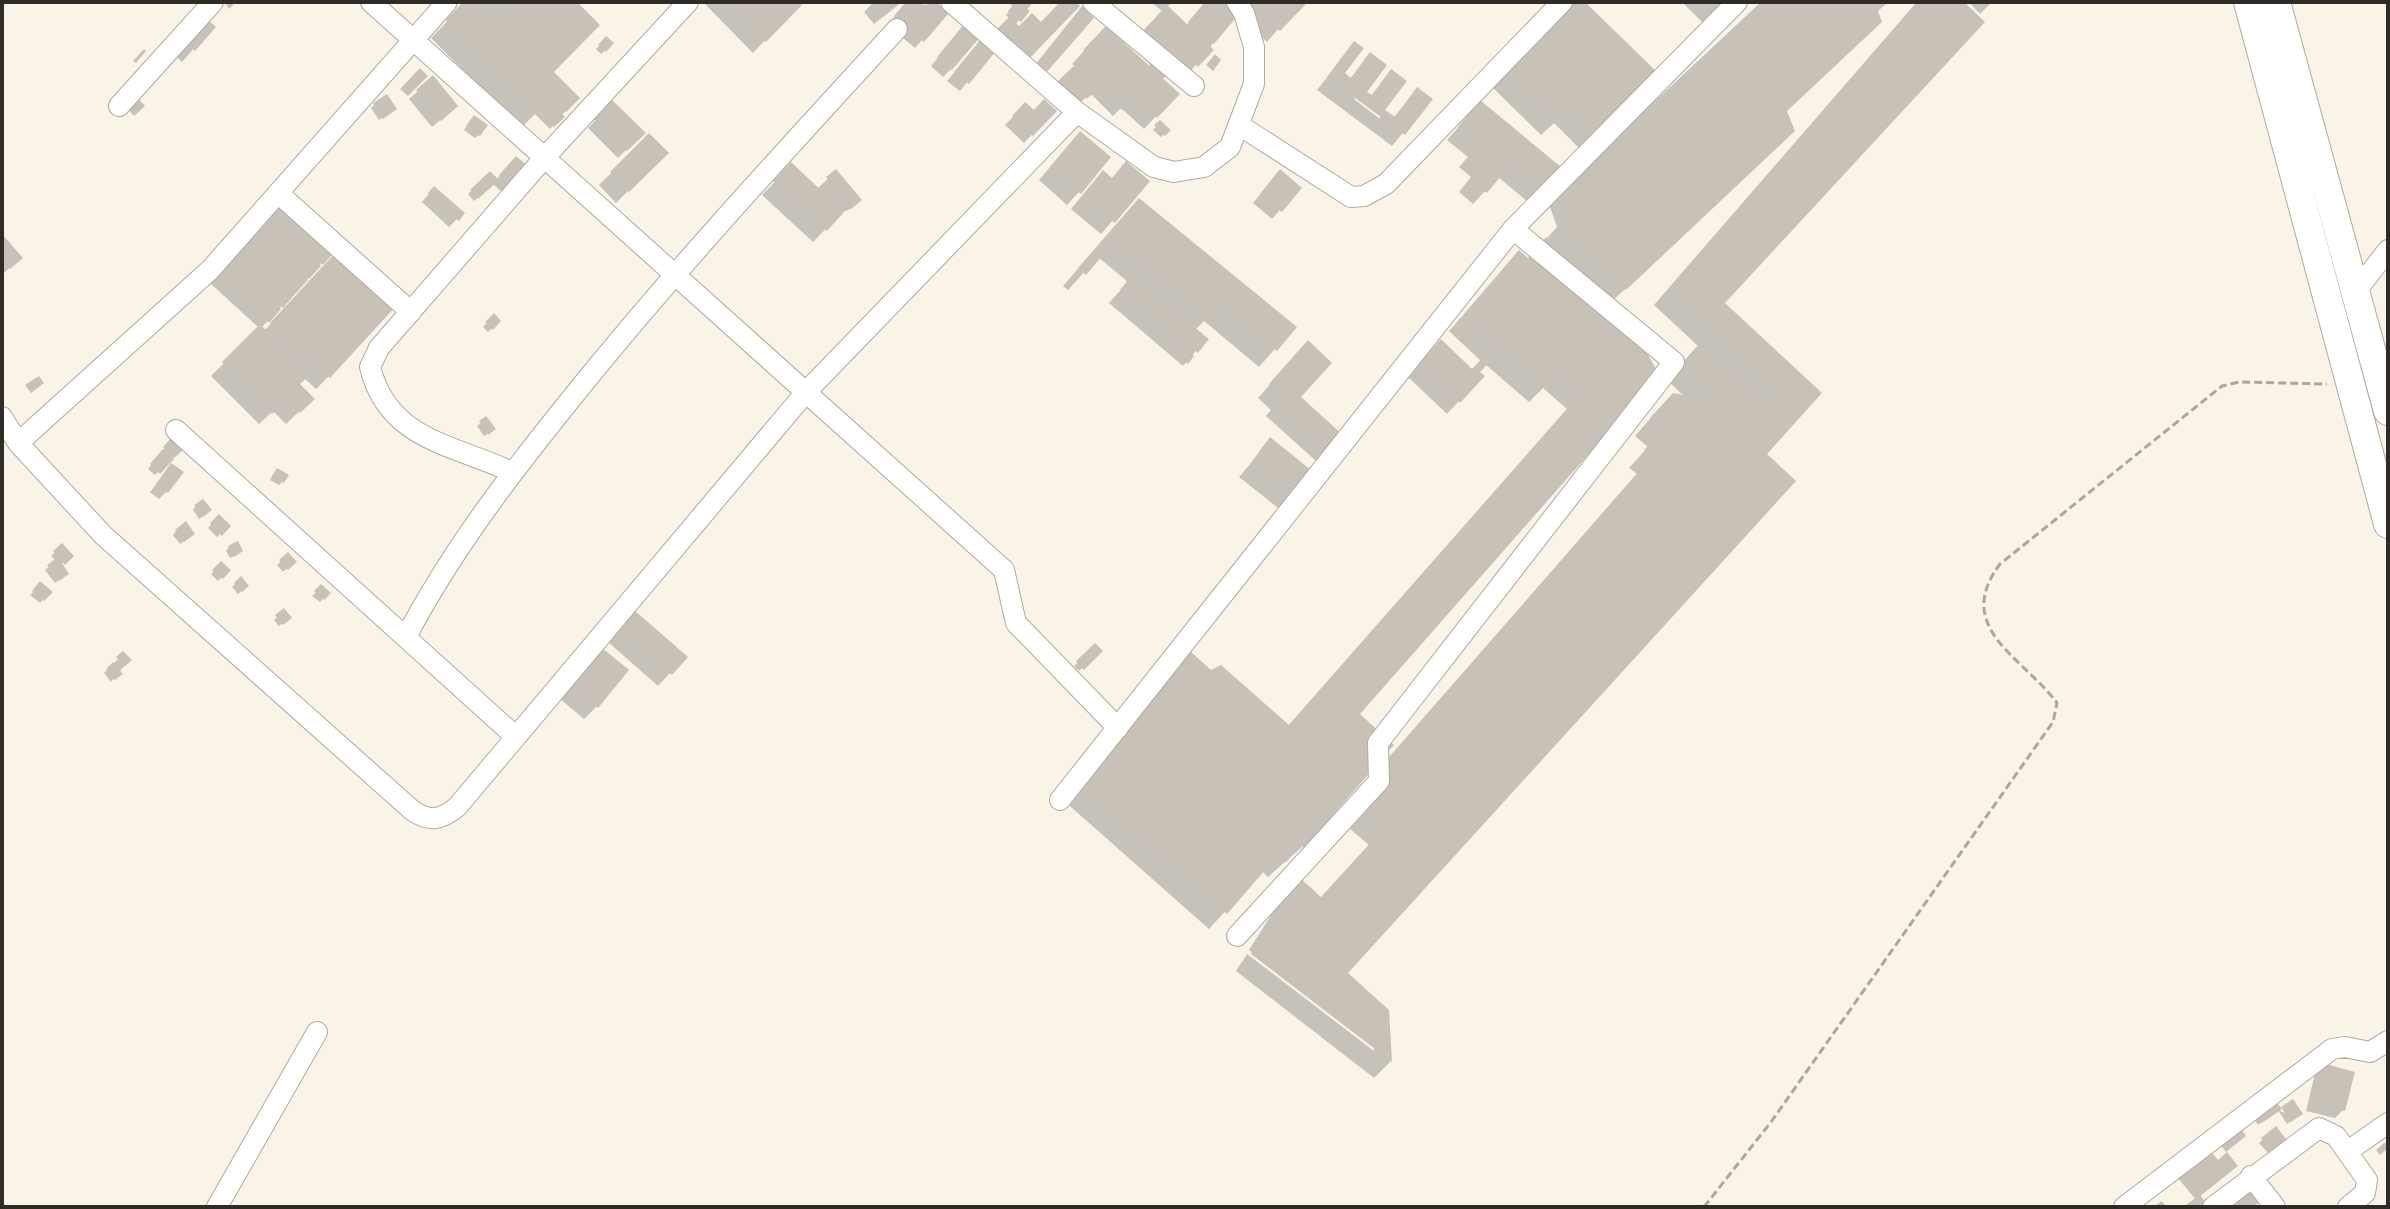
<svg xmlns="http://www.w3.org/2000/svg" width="2390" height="1209" viewBox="0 0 2390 1209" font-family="'PT Sans',sans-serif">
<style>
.shadow{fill:#0003;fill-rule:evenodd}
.building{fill:#c8c1b8}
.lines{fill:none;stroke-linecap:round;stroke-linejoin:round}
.minor-casing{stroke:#b0aaa0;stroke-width:22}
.highway-casing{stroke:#b0aaa0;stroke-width:30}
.path{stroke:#aba79e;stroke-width:3;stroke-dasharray:8 4;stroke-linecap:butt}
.minor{stroke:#fff;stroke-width:20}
.highway{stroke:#fff;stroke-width:28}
</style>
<rect width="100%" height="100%" fill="#f9f3e8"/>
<!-- shadow -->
<path class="shadow" d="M225,2H236L229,9Z
M466,2H574L551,72L577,98L550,129L535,114L521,128L431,38Z
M703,2H796L799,5L753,53Z
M874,2H901L874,24L864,12Z
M907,2H918L925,7L933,2L946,13L915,48L887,25Z
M1008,2H1033L1015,25L1019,29L1040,25L1062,2L1077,6L1014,71L993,51L960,91L947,81L974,49L1010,19L1006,15L1013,7Z
M1151,2H1172L1166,8L1186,26L1206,2H1301L1267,42L1237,14L1185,78L1174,68L1162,80L1177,94L1144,129L1121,108L1113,116L1090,93L1078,105L1066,93L1076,67L1072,64L1093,41L1148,67L1150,64L1131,46L1163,12Z
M1574,2H1583L1656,73L1582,151L1554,123L1541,135L1492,87Z
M1682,2H1725L1703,23Z
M1764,2H1886L1785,111L1776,148L1608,305L1630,329L1357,714L1392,745L1302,847L1268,877L1262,871L1209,929L1063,800L1211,673L1288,726L1567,409L1543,388L1529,402L1485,364L1478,372L1482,376L1447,414L1408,377L1428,354L1472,371L1481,361L1449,331L1519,253L1527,260L1557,227L1549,204Z
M1917,2H1961L1722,304L1820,393L1764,454L1346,973L1387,1011L1390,1062L1374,1078L1236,971L1247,954L1374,1051V1046L1249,950L1283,896L1300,880L1320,899L1369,845L1350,829L1382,794L1368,781L1637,474L1629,468L1648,447L1635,436L1656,412L1685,397L1667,380L1699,347L1654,305Z
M1969,2H1992L1980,14Z
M213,27L182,62L176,56L200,30Z
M958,34L951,69L943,77L931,66Z
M606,39L612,44L601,54L596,49Z
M1354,43L1342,73L1350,79L1371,55L1364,92L1370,97L1391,72L1383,110L1393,118L1417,90L1430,100L1392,146L1317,90ZM1356,96L1380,114V119L1354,99Z
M144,49L146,51L136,63L133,61Z
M433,78L448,114L432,127L409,99Z
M612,103L643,133L618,158L588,128Z
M1480,103L1558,168L1528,202L1498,177L1473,204L1459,192L1471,177L1459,167L1468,157L1447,140Z
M374,105L391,112L379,120L371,108Z
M1025,105L1033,113L1054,111L1024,143L1005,125Z
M471,120L479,135L475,138L464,130Z
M1160,122L1168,130L1161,137L1153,130Z
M649,136L666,153L616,203L599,185Z
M1068,146L1079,192L1067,205L1039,180Z
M516,159L526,168L503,193L493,184L474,201L468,194L490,174L496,180Z
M791,165L817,189L836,171L852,208L841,213L813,242L762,195Z
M1111,180L1147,181L1101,234L1071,209L1091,185Z
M1272,180L1299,188L1272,219L1253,203Z
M434,188L462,214L449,227L422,202Z
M283,206L332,252L261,328L264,331L324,267L329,376L316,389L304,378L298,384L312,399L286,424L273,411L259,424L211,376L259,328L210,283Z
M1122,218L1294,327L1259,367L1204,321L1195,330L1206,339L1183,366L1109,303L1128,282L1098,257L1068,290L1063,286Z
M2,238L20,258L2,275Z
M494,316L499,321L488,332L483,327Z
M1296,355L1298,397L1341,436L1316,461L1266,416L1271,410L1258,398Z
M486,419L490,432L484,436L477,426Z
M1271,440L1314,474L1282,511L1239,477Z
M171,441L180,450L155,475L148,469Z
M172,465L167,491L159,499L150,492Z
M274,473L282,482L279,485L270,480Z
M196,506L206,514L199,519L193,510Z
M219,516L228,526L217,537L208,528Z
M176,531L190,537L180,544L173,535Z
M62,546L71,556L61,565L63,577L55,583L45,570L56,561L51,556Z
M229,547L238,554L230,558L226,551Z
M288,555L294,562L283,572L277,565Z
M221,564L228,570L218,581L211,574Z
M241,579L247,586L238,594L232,587Z
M41,584L50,592L40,603L30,595Z
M321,587L328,593L320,602L312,596Z
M284,611L289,618L279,626L274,620Z
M622,625L685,657L658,686L608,642Z
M1095,646L1100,651L1079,671L1074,666Z
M123,654L129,660L111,682L104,673Z
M589,662L596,707L584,719L559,698Z
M2323,1065L2343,1110L2335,1118L2306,1111L2315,1073Z
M2274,1101L2280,1111L2297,1117L2287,1124L2278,1110L2258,1125L2252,1117Z
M2275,1129L2284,1139L2268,1153L2259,1143Z
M2385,1142L2388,1148L2380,1155L2376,1150Z
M2186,1170L2228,1173L2199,1197L2206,1207H2187L2196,1200L2178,1178Z
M2162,1201L2166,1207H2153Z"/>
<!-- building -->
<path class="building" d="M463,2H478L499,23L510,11L501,2H577L600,25L554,72L580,98L566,112L553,99L539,113L446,20Z
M725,2H799L802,5L766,42Z
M870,2H902L883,17Z
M906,2L925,5L936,2L949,13L924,42L894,16Z
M1016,2L1030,11L1021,22L1008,11Z
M1060,2H1076L1080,6L1027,61L996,30L1009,17L1019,26L1032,13L1041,22Z
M1205,2H1223L1239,14L1214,44L1188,22Z
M1249,2H1304L1306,4L1280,31Z
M1572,2H1585L1658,73L1600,136L1571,108L1559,120L1507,69Z
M1761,2H1888L1878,11L1882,22L1787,111L1795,131L1626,290L1561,220L1573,209L1564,186Z
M1917,2H1964L1985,22L1725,303L1822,393L1767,454L1796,481L1348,973L1389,1010L1392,1062L1251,954L1299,877L1321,897L1384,828L1365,811L1397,777L1384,764L1652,456L1644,450L1663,430L1650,418L1673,393L1725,402L1682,363L1699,344L1766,405L1779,390L1669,288Z
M1167,5L1214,50L1198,67L1187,57L1178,67L1141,33Z
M1082,6L1094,18L1045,74L1035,65Z
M207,19L216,27L195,51L186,43Z
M965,23L981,36L952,70L937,57Z
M1106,26L1180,94L1157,118L1083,50Z
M606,36L614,43L606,52L598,45Z
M981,39L996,51L969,84L954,72Z
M1354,41L1364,48L1345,73L1351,78L1370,52L1387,65L1367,92L1372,95L1391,69L1407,81L1385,110L1395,117L1417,87L1433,99L1405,135L1327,77Z
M1215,54L1221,60L1213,71L1206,65Z
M1082,58L1093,70L1067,95L1056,83Z
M420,68L428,76L408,96L400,89Z
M1096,68L1130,102L1122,110L1099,87L1087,99L1076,88Z
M433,75L458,106L441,121L416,90Z
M387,94L397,109L383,119L373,103Z
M138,98L145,106L134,116L127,108Z
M1044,99L1057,111L1033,136L1012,116L1025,102L1034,110Z
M612,100L646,133L627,151L594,119Z
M1480,100L1561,167L1542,191L1510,165L1487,193L1470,179L1482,164L1470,154L1478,144L1458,127Z
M552,103L565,117L554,127L541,112Z
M474,115L488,125L480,136L466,126Z
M1160,120L1171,130L1165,136L1154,125Z
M1080,131L1111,157L1081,194L1050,167Z
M649,133L669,153L629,192L610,172Z
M516,156L529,167L512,186L499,175Z
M1126,161L1150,181L1115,223L1082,196L1103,170L1112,178Z
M791,162L844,212L827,231L773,181Z
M836,169L862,200L851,209L826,177Z
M1280,169L1302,188L1282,212L1260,194Z
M490,171L499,180L478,199L470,190Z
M434,186L465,213L459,221L428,193Z
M1139,198L1297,327L1277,351L1220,305L1209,318L1115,241L1086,275L1078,268Z
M283,203L335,251L323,265L292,239L321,266L309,279L287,259L308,280L295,294L280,281L295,294L283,308L250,279L281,309L269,323L216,274Z
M2,234L23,258L10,269L2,260Z
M1546,237L1563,253L1577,275L1587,269L1599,279L1602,284L1594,294L1632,327L1659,374L1360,714L1394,745L1304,848L1301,845L1286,862L1278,855L1227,914L1078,782L1191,652L1211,670L1221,665L1289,725L1582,392L1560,372L1547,387L1464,314L1519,250L1528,258Z
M336,252L396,306L330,378L270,323Z
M1131,276L1209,339L1198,353L1120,290Z
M494,313L501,321L493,330L485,322Z
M1460,318L1470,324L1460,338L1451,331Z
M260,324L310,375L300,384L315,399L300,413L287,400L272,414L222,362Z
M1441,339L1472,369L1489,351L1495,356L1480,372L1485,376L1460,403L1418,364Z
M1308,340L1332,363L1301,397L1344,436L1330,451L1277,402L1282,397L1269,384Z
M1177,342L1194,356L1188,364L1170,349Z
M39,376L44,383L31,393L25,385Z
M486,416L496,429L488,435L479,421Z
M1270,437L1316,474L1296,500L1250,464Z
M171,438L183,450L174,458L163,447Z
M163,449L174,459L160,474L150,464Z
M171,463L184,472L168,493L156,484Z
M277,468L289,475L284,483L272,476Z
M203,499L212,510L203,517L194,505Z
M219,514L231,526L222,536L210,523Z
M186,521L195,534L184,542L175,530Z
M238,541L243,551L234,557L228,546Z
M62,543L74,556L65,565L53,551Z
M288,552L297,562L288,570L279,560Z
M58,557L69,574L59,581L47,565Z
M221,561L231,570L223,579L212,570Z
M241,576L249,586L242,592L234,583Z
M40,581L53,592L44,601L32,591Z
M321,584L331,593L324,600L314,591Z
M284,608L292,618L283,625L275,615Z
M634,610L688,657L672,675L618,628Z
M1095,643L1103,651L1084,670L1076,661Z
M601,647L629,670L598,708L570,685Z
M123,651L132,660L124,667L116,657Z
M113,662L123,674L115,680L106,669Z
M2322,1063L2355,1072L2345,1111L2312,1103Z
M2274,1099L2282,1109L2262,1123L2254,1112Z
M2293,1099L2303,1114L2291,1122L2281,1107Z
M2239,1126L2246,1136L2226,1152L2218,1141Z
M2276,1126L2286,1139L2272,1151L2261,1138Z
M2209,1149L2218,1160L2227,1152L2238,1166L2204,1193L2184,1169Z
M2254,1189L2262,1200L2253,1207H2232Z
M2200,1195L2209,1207H2190L2187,1204Z"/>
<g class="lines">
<defs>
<path id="minor" d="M371,2L1004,570L1016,623L1118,728
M951,2L1077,112L1154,167L1174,172L1204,167L1230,147L1254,84V47L1244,13L1237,2
M1093,2L1194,86
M119,106L213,2
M1239,125L1351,197L1364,196L1386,184L1562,2
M278,193L411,312
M2356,291L2388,250
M2,417L18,443L103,535L413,811C430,822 441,820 457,807L806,392L1077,112
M176,430L516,737
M18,443L210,270L447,2
M512,472C452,444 388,440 370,367L379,348L545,157L688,2
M406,637C454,546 515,468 579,389C681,263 788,148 897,29
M1060,800L1513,229L1737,2
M1237,936L1379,781L1378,743L1674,362L1513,229
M2348,1151L2388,1123
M2251,1176L2275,1207
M217,1207L317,1032
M2124,1207L2332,1049L2345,1047L2370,1052L2388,1041
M2213,1207L2319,1128L2336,1136L2367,1180L2365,1193L2348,1207"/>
<path id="highway" d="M2248,2L2388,524
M2276,2L2388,411"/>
</defs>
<!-- minor casing -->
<use href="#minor" class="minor-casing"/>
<!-- highway casing -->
<use href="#highway" class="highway-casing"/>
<!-- path -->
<path class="path" d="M1704,1207L1771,1122L2053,722L2057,703C2023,657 1952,628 2000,564L2222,386L2239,382L2327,384"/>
<!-- minor -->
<use href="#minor" class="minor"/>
<!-- highway -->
<use href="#highway" class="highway"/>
</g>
<!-- border -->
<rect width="2390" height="1209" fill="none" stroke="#2f2c28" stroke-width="8"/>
</svg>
